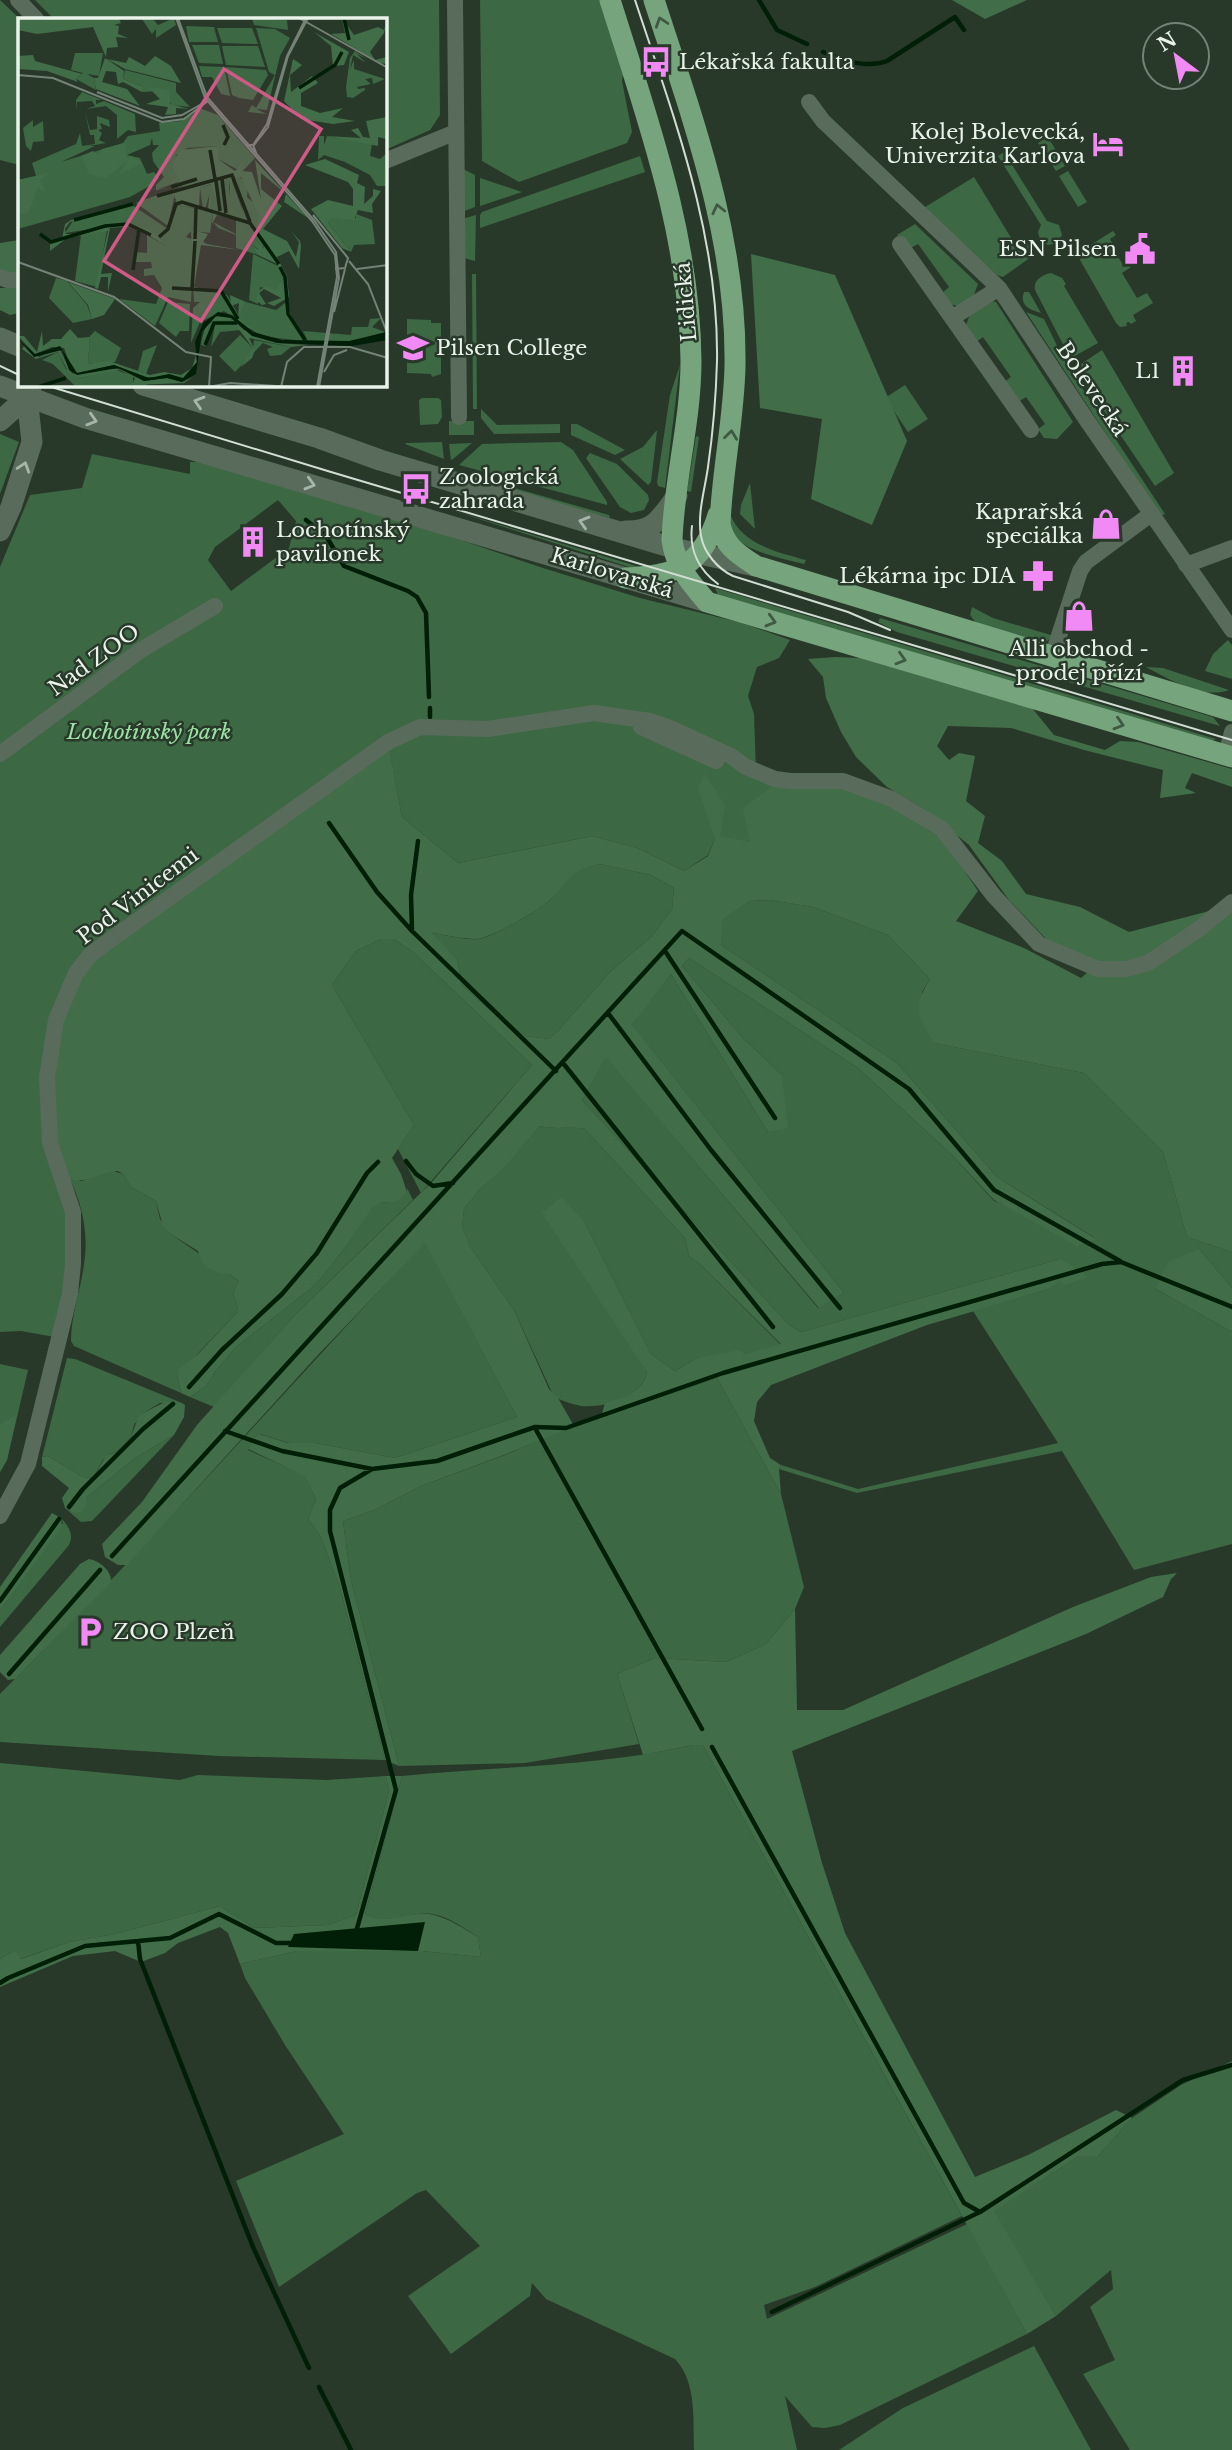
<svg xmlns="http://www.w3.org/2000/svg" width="1232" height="2450" viewBox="0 0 1232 2450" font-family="'Libre Baskerville',serif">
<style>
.green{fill:#3d6844;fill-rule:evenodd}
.forest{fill:#416e48;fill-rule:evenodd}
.water{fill:#001f06}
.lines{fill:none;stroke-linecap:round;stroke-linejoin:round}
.stream{stroke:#001f06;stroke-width:4.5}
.street{stroke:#596c5b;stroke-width:16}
.secondary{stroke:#596c5b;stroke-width:21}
.primary{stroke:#76a47d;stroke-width:21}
.tram{stroke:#d2ddd3;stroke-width:2}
.oneway{stroke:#3f5943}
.oneway2{stroke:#a8b6aa}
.labels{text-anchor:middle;stroke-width:5;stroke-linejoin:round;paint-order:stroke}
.poi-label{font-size:21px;fill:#e9f3ea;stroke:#28392a;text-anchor:start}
.street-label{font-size:21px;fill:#e9f3ea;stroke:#28392a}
.park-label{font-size:21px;font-style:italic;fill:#9be0a5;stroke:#28392a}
.inset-river{fill:none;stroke:#001f06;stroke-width:3.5}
.inset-road{fill:none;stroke:#758377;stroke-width:2}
.view{fill:#ce5a86;fill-opacity:0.15;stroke:#ce5a86;stroke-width:3.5}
.inset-edge{fill:none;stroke:#e9f3ea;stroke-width:3.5}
</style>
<rect width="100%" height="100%" fill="#28392a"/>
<!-- green -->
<path class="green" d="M0,0L20,19L19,165L0,160Z
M35,0H439L440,115L430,130L385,150V19H54Z
M480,0H601L624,67L622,81L632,132L627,143L519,182L482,161Z
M1048,137L1065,166L1056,171L1038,143Z
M1004,152L1047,221L1059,225L1062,235L1057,243L1048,245L1040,240L1038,232L1041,225L998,156Z
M640,156L645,172L480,228V215L482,212Z
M461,168L475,175V207L462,212Z
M1068,171L1087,202L1078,207L1059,176Z
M974,177L1013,241L1026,242L1032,249L1031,257L1003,277L997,275L922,209Z
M480,178L522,192L480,206Z
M476,215L475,261L464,258L462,219Z
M915,224L978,284L973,297L958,306L949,304L941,294L949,287L918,244L909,249L897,235Z
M1113,231L1116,235L1110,239L1117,251L1115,252L1123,265L1128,262L1131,267L1122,273L1137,298L1147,293L1153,303L1133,315L1136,321L1131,324L1129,322L1126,323L1127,326L1120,327L1116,323L1080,260L1084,249Z
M1051,273L1062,278L1066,284L1064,286L1098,343L1073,357L1069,356L1035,290C1033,280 1042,275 1051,273Z
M472,274H476L477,409H473Z
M1024,292H1029L1041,313C1030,310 1019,306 1024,292Z
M991,301L996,302L1073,422L1057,439L1044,438L1038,429L1045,424L1026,397L1018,402L1004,382L1011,377L983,337L976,342L966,325L970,314Z
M1026,312L1044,319L1066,364L1165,514L1160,516Z
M407,319L431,320V323H441V374L432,377L431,374L407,373Z
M1102,350L1174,473L1155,486L1075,368Z
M680,365L665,488L658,486L657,482L670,395Z
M905,385L928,419L908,432L885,398Z
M422,398H438L441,400L442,417L438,424L420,425L419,400Z
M481,409L497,425L560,424V433L494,434L481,418Z
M449,421H474V435H449Z
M571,424H577L625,450L615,455L571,435Z
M656,431H657L651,482L648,485L620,459L643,447Z
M0,434L19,442L0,494Z
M696,436L699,437L691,492L687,491Z
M442,442L444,459L405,444L406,443Z
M561,442L573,450L607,502V505L459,465L482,444Z
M472,443L453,459L451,460L449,444Z
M590,453L617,464L648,495L649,500L644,510L631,513L620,507L586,458Z
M92,454L190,474V462H208L425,528L543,568L640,598L742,623L790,640L779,658L757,667L748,696L754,714L756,771L774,785L751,842L715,839L708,855L684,871L637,848L592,836L458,863L402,817L388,743L56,1019L73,1212L60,1338L21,1331L0,1332V567L30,495L82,488ZM278,500L296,521L289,548L231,591L208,560L215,547Z
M451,470L609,515L610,518L450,474Z
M750,483L755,529L740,514L741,505Z
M451,510L643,568L635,569Z
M730,514C742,545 778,552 806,560L804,564C787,560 743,551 734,535C729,528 730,522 730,514Z
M715,588L1216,739L1212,741L718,595Z
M972,607L993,618L1054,636L1044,643L976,623L970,615Z
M880,618L1213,717L1220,726L897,632L878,622Z
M1228,640L1232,645V679L1205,671L1213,654Z
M1146,667L1163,668L1229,690C1203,700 1169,679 1146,667Z
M600,864L651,875L674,888L672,909L651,937L611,971L558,1031L549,1039L526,1036L487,1008L462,985L457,959L431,933C443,934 468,941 479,939C492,937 540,910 550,900C570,879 568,869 600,864Z
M770,900L813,907L888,935L930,979L922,992L934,1043L1084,1073L1163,1152L1187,1237L1232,1252V1288L1199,1249L1156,1289L1232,1332V1544L1134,1570L1062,1451L857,1493L779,1469L781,1465L858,1489L1058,1443L973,1311L1049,1289L1060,1259L801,1332L789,1325L582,1100L606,1056L818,1308L844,1293L631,1023L671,974L768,1132L782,1075L742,1037L682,966L689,958L858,1068L951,1154L994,1201L1095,1238L997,1177L897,1063L721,945V920L750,901Z
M381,939H394L413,952L532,1065L421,1193L398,1149L414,1125L332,985L356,951Z
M540,1126C556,1130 569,1126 585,1129L685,1238L689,1256L700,1264L781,1345L744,1354L697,1358L675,1371L651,1354L584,1221L647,1372C642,1398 604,1408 581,1406C571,1404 563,1401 554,1397L514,1310L471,1248L462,1227L464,1209L480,1189L504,1167Z
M113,1171L123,1174L131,1187L156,1201L160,1219L172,1235L239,1281L233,1293L238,1308L236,1314L177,1375L181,1393L74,1346L71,1341C71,1315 81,1289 84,1264C89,1234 82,1203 69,1177L81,1181Z
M407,1188L413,1200L294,1316L214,1407L190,1397L206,1386L215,1372L236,1347L309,1290L322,1277L348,1244L370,1209L381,1202L391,1203L407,1192Z
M425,1242L517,1417L395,1458L315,1443H289L260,1434L248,1450L305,1475L316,1499L308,1519L321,1537L340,1588L385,1760L219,1756L0,1742V1694C147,1548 283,1392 425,1242Z
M67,1358L75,1359L182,1403H160L143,1413L134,1425L131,1437L116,1452L110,1454L103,1460L93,1478L83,1477L48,1456L42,1457Z
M0,1364L28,1370L7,1460L0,1472Z
M717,1378L781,1494L804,1587L795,1609L766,1644L726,1662L655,1658L617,1674L639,1744L525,1763L399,1766L351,1580L343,1521L374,1510L421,1486L505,1455L559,1431Z
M174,1435L92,1521L81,1522L65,1508L70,1511L85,1503L86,1498L135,1458Z
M61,1518C69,1527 74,1534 69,1545L0,1627V1611L63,1523Z
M693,1745H703L962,2216L815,2287L764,2305L767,2319L967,2224L1027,2334L840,2425L825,2428L812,2427L785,2396L797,2450H694C693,2420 697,2382 675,2359L546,2299L532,2283L530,2296L451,2354L408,2296L480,2246L426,2190L417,2193L279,2287L236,2181L344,2134L285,2045L245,1978L240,1964L297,1951H422L481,1957L478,1937C465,1929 448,1916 432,1914C409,1911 388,1927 365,1914L402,1776C499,1766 597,1767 693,1745Z
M0,1763L180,1780L198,1775L327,1780L386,1776L389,1791L356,1915L328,1925L254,1928L220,1906L115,1934L69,1942L20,1959L15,1950L0,1959Z
M1232,2061V2450H1130L1083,2374L1115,2360L1090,2307L1113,2289L1111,2270L1056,2316L993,2211L1079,2156H1098L1132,2118L1181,2085Z
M1034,2346L1091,2450H839L903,2408Z"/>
<!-- forest -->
<path class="forest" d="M952,0H1027L985,19Z
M19,240V274L7,275L0,271V243Z
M751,254L835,275L907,441L872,525L811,499L822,419L760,408Z
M0,288H19V313L10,315L0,310Z
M836,657L860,658L1032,708L1054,735L1105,750L1120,741L1138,742L1232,769V787L1192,773L1185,788L1196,793L1160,798L1163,770L1084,750L1011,728L948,726L937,746L949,760L959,753L975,756L966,801L985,816L978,843L1002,861L1026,894L1080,907L1129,932L1232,905V1252L1187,1237L1163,1152L1084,1073L934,1043C918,1016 912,1008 930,979L888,935L813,907L770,900L750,901L722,920L721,945L897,1063L997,1177L1096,1239L1077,1246L994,1200L951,1154L858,1068L689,958L682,966L742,1037L782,1075L788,1128L768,1132L671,974L632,1024L844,1293L819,1308L606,1057L582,1100L789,1325L801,1332L1060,1259L1089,1277L1064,1285L1060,1280L1049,1289L927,1325L771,1385L757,1402L754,1421L770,1458L781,1465L779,1469L781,1494L717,1378L601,1417L605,1403C623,1399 643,1392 647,1372L542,1213L561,1197L584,1221L651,1354L675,1371L697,1358L740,1350L744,1354L781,1344L700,1264L689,1256L685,1238L585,1129C569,1126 556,1130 540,1126L504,1168L480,1189L464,1209L462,1227L471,1248L514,1310L549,1389L558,1398L574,1426L504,1455L421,1486L374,1510L343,1521L351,1580L399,1766L385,1760L340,1588L321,1537L308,1519L316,1499L305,1476L248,1449L259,1434L288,1443H315L395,1458L517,1417L425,1243L317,1356L127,1565H118L105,1557L102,1544L142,1502L197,1425L294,1316L431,1183L532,1065L413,952L394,939H381L356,951L332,985L414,1125L392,1158L401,1174L407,1192L400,1199L391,1203L381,1202L371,1209L348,1244L322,1277L309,1290L236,1347L215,1372L206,1386L190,1397L181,1393L177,1375L179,1369L198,1354L236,1314L238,1308L233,1293L239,1281L229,1274L220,1273L208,1268L202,1262L198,1251L172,1235L163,1226L156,1201L131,1187L123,1174L118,1171C106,1171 82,1185 72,1179C47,1165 51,1049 55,1022C58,1006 69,988 76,973L388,742L402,817L458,863L592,836L637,848L684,871L708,856L715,839L698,788L705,774L725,805L720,836L750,842L743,808L774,785L842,787L885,803L942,838L978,891L956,921L1024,948L1081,978L1099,962L1051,944L1009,900L969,845L927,811L887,787L856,757L841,732L826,698L823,677L808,659ZM600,864L651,875L674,888L672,909L651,937L611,971L558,1031L549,1039L526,1036L487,1008L462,985L457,959L432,933C446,935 462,939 476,939C489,939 538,911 549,901C571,881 567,870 600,864Z
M1199,1249L1232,1288V1332L1156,1289L1168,1262Z
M165,1402L182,1403L185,1405L184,1417L174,1435L135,1458L86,1498V1506C81,1516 73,1513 65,1508L62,1498L69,1488L42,1466V1457L48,1456L83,1477L93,1478L106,1456L116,1452L131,1437L138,1418L143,1413Z
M17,1414L7,1460L0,1472V1425Z
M52,1513L61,1518L62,1526L0,1611V1587Z
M89,1559C100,1561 112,1571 111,1582L15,1679L8,1680L0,1672V1655L80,1564Z
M1177,1573L1171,1579L1163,1597L1086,1634L792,1751L822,1863L845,1933L975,2177L1028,2155L1116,2110L1132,2118L1098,2156H1079L994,2211L1056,2316L1027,2334L703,1745H693L643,1755L617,1674L655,1658L726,1662L766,1644L795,1609L797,1710H843L1073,1607L1151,1577Z
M386,1776H402L365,1914C388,1927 411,1909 434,1915C450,1919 464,1929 478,1937L481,1957L422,1951H297L240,1964L228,1933L220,1927L178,1943L165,1953L141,1962L115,1951L73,1956L0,1987V1959L15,1950L21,1959L69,1942L115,1934L220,1906L254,1928L328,1925L356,1915L389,1791Z"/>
<!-- water -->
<path class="water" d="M425,1922L418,1951L288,1947L294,1934Z"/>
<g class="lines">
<!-- stream -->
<path class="stream" d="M759,0L777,30L807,44
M823,52C844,60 865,69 887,61L955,17L964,30
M306,520L326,536L344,566L408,591L417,597L426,613L429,697
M430,708V717
M329,823L377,892L412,931L556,1071
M412,931L411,895L418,841
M665,951L775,1118
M608,1013L711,1150L840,1308
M563,1063L773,1327
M406,1161L416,1174L433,1186L453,1183
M189,1387L222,1350L282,1294L317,1253L367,1173L378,1162
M535,1428L702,1729
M225,1431L282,1451L372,1469
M69,1507L83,1489L143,1429L173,1404
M112,1556L682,931L909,1089L994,1190L1120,1261
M0,1601L59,1519
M9,1674L100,1570
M712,1747L964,2203L980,2212
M356,1932L396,1790L330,1531V1510L340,1488L372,1469L437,1461L535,1427L566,1428L723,1373L1102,1264L1121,1262L1232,1307
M138,1941L140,1959L253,2247L309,2368
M0,1983L8,1978L85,1946L170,1938L219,1914L276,1943H293
M772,2312L980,2212L1183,2080L1232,2065
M319,2387L351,2450"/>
<!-- street -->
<path class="street" d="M18,0L36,19
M455,0L459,417
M809,102L823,121L999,288L1088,422L1232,630
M385,161L456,132
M900,244L952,318L999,288
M0,277L7,280H19
M952,318L1031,430
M1186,565L1232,548
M1052,657L1080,571L1086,562L1151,514
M641,727L716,761
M0,754L141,650L215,606
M1226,755L1232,732
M0,1516L28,1464L70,1294L73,1264V1212L50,1143L47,1077L56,1020L76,973L90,955L106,943L388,742L420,727L488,729L594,713L650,721L668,727L731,756L746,767L775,779L790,781H843L892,799L942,829L994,896L1039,944L1098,969H1126L1148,963L1199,929L1232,902"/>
<!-- secondary -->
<path class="secondary" d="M0,338L19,346
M143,385L319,438L380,460L673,548L755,566
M0,386L85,418L707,602
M0,421L27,397
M0,531L11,507L32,442L27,397L31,387
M625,531C655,532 660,518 677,496"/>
<!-- primary -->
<path class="primary" d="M610,0C647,118 690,235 691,361C691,421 674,480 672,540C675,566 691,583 707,602L1232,757
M654,0C693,120 737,238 735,366C734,419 722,471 720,524C724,546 738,554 756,566L1232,711
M625,578C677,575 702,567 718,515"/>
<!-- tram -->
<path class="tram" d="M635,0C674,118 719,235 717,361C716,397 713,432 708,467C705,489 697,514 701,536C704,553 718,569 733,576L848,612L890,630
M0,366L19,375
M45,385L331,472L1232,740
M692,526C689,550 699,570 718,584"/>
</g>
<!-- one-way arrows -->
<defs><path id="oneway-chevron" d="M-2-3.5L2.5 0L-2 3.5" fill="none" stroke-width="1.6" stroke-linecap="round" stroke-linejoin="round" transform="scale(1.75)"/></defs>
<g class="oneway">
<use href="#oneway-chevron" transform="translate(661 22) rotate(-108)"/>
<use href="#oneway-chevron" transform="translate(718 209) rotate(-103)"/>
<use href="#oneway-chevron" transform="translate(731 435) rotate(-83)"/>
<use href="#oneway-chevron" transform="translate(771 621) rotate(16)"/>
<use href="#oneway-chevron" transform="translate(901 659) rotate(17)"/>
<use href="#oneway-chevron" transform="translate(1119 724) rotate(17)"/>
</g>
<g class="oneway2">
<use href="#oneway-chevron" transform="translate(199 402) rotate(-163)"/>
<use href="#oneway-chevron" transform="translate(92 420) rotate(17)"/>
<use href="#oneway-chevron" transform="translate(24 467) rotate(-72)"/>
<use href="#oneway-chevron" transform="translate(310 484) rotate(16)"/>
<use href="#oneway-chevron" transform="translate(584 522) rotate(-163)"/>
</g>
<!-- icons -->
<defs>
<symbol id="bus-bare" viewBox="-9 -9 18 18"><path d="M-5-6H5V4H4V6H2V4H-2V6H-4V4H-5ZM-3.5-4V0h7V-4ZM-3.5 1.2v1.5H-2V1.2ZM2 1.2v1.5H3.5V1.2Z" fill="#f18af4" stroke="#28392a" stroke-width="2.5" paint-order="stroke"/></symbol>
<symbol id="hotel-bare" viewBox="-9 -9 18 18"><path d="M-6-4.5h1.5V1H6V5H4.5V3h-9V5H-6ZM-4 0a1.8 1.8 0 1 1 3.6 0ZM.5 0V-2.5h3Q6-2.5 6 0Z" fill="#f18af4" stroke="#28392a" stroke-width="2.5" paint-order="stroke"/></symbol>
<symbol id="civic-bare" viewBox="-9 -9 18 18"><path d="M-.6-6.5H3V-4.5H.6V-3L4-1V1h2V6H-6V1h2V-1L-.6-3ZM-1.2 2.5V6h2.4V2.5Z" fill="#f18af4" stroke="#28392a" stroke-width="2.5" paint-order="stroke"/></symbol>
<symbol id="university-bare" viewBox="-9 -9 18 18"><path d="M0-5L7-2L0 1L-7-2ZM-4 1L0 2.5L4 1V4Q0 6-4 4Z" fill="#f18af4" stroke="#28392a" stroke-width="2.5" paint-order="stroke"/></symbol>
<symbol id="building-bare" viewBox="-9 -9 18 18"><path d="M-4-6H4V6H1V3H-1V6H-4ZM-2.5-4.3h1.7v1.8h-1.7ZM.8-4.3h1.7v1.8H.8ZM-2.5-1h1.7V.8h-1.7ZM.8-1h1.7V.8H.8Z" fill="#f18af4" stroke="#28392a" stroke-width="2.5" paint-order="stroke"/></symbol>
<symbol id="shop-bare" viewBox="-9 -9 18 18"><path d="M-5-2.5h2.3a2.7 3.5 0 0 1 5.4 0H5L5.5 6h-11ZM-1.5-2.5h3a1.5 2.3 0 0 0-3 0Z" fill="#f18af4" stroke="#28392a" stroke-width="2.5" paint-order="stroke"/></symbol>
<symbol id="pharmacy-bare" viewBox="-9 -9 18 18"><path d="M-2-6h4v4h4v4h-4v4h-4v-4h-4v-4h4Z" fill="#f18af4" stroke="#28392a" stroke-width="2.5" paint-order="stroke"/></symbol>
<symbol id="parking-bare" viewBox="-9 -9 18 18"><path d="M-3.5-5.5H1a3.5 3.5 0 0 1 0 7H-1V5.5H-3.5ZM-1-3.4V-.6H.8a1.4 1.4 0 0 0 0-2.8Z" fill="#f18af4" stroke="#28392a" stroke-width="2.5" paint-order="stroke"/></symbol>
</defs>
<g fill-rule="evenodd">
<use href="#bus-bare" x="634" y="40" width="44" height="44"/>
<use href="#hotel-bare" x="1086" y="122" width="44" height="44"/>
<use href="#civic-bare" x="1118" y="227" width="44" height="44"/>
<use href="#university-bare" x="391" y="326" width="44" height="44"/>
<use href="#building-bare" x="1161" y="349" width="44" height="44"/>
<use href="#bus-bare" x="394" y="467" width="44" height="44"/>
<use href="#shop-bare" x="1084" y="502" width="44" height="44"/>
<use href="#building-bare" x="231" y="520" width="44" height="44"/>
<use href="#pharmacy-bare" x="1016" y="554" width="44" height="44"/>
<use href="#shop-bare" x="1057" y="594" width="44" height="44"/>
<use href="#parking-bare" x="68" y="1610" width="44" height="44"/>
</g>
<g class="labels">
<!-- poi labels -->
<g class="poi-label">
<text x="679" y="69">Lékařská fakulta</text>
<text x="1085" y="139" text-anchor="end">Kolej Bolevecká,<tspan x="1085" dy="24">Univerzita Karlova</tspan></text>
<text x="1117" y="256" text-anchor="end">ESN Pilsen</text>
<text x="436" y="355">Pilsen College</text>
<text x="1160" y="378" text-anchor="end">L1</text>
<text x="439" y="484">Zoologická<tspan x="439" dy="24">zahrada</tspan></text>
<text x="1083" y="519" text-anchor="end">Kaprařská<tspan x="1083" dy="24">speciálka</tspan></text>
<text x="276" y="537">Lochotínský<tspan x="276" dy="24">pavilonek</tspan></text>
<text x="1015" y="583" text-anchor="end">Lékárna ipc DIA</text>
<text x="1079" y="656" text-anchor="middle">Alli obchod -<tspan x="1079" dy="24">prodej přízí</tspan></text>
<text x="113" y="1639">ZOO Plzeň</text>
</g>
<!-- street labels -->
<g class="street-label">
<text transform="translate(686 302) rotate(-95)" y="7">Lidická</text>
<text transform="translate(1092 389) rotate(56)" y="7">Bolevecká</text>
<text transform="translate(612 573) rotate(17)" y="7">Karlovarská</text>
<text transform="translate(94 660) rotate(-36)" y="7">Nad ZOO</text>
<text transform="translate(138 896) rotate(-37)" y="7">Pod Vinicemi</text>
</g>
<!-- park labels -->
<g class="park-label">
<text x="149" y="739">Lochotínský park</text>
</g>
</g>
<!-- overview -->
<g transform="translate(18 18)">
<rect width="369" height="369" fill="#28392a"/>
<path d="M134,0L140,7L156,0L158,7L138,20V11L134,16L124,1ZM234,0L269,2L270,12L236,7ZM168,8L196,9L200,24H171ZM199,10H234L240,26L204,25ZM238,10L257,11L272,20L262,38L249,92L238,91L249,96L230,94L234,87L238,90L257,57L251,54ZM174,27H201L205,46L181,45ZM204,28H240L247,49L208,47ZM337,33L349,41L339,36L348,45L335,37L332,51L336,42V51L367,61L355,66L354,60L347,61L353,66L339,69L340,71L347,70V72L335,80L329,79L328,69L332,40ZM57,35H85L81,58L69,56L76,60L78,72L58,61L65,55L53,52ZM181,48L206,49L212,78L203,76L194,59H184ZM208,49L248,52L250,57L235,82L221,80L214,77ZM107,52L158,65V74L172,89L154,87L141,73L124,74V68L105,61ZM64,74L84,82H78V86L86,83L117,96L118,114L110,112L99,121V97L88,88L68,91L77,88L74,83L59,84V92L58,82ZM184,91L200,97L237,140L224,154L200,141V128L169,130L157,138H181L176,164L184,159L188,143L194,151V145L216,154L198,159L195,154L196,161L154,172L169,167L163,163L141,171L138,167L146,159L135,143L134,135L141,127H135L134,120L132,127L109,137L122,140L129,156L136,154L141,160L135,166L112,179L0,211V162L18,158L14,145L58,126L62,115L64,128L77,126L76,117H72L67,94L72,112L79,111V98L91,102L92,109L82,105L84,111L80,112L84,115L81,122L88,125L71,128H77L43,144L105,125L110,118L142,113L141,105L163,103ZM15,102V109L25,103L26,123L15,124L13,133L8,128L5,110ZM301,118H306V127L309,118L354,126L352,138L362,141L369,135V168H359L352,157L327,144L306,137L300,142ZM221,158L230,168L229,179L239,188L246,218L268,228L257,237L239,208L234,209L247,227L242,232L233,227L240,237L218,230V217L200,210L195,204L218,216V201L229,204L204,195L198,166L202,163L209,193L206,162L211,160V177L213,160L225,194L217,160ZM194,166L202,195L192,192V175L187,191L195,194L192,215L173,213L168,219L176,222L173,284L150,279L137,308L101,281L138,286L144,270L136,257L126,258V251L134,250L133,244H116L118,234L129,235V217L148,228L141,219L111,205L47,215L55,203L114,187L150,211L159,187L185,192L182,170ZM179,169L177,187L157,176L150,208L118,185ZM338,196L354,202L357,226L336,227L333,234L310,205L311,199L338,200ZM89,212L79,269L57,263L63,217ZM235,236L260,248L266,259L258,273L242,269L240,286L231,282ZM38,260L49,263L69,287L74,301L55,305L31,280ZM197,272L209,277L221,298L228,284L258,292L267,285L286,323L243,318L206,293L182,304L173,325L175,290L182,284H176V273ZM150,284L172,286L171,313H162L158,319L141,305ZM198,299L213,301L223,312L202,314L193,329L197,306L187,328L183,327L187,310ZM363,300L354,309L367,314L334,323H290L285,313L333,317L334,309H350L352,301ZM77,313L103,330L97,344L70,346L72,318ZM222,317L235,330L236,322L273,329L263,337L252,338L249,331L255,329L245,325L217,354L201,338ZM139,327L128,356L120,353L125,333ZM40,334L48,351L62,360L98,352L115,358V367L128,365L130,369H58L35,346L24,342Z" fill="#3d6844"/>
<path d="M0,0L101,1L103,5L96,7L101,8L100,16L110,20L98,19L100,29L89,30L88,39L75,9L19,16L0,12ZM324,0L336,17L360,9L366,12L369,1L366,15L352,34L357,42L369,39V46L362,45L313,16L327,15ZM296,14L331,34L326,47L315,48L313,28ZM15,37L17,43L64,56L58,61L60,64L29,53L0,51V38ZM137,38L153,48L163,65L107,51L89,41L108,45L111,39L127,48ZM87,40L106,53L105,61L124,68V74L105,64L100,66L98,54L88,53L84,64L109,71L122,88L78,71L76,60H80ZM275,41L284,47L272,57L273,74L294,58L300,65L283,75V88L302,95L325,90L314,99L337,103L315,106L283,101L266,83ZM130,69L151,72L152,86L171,91L158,90V96L147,97L150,89L128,86L142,81ZM369,99L368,121L360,119V128L309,118L343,120L333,112L340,110L345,119L352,120L348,103ZM107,125L109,141L113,138L124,145L101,157L109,143L88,160L71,156L63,138L75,133L81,137L84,131ZM200,128V141L217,153L224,146L223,153L234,154L243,181L237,142L290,200L266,184L268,176L243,155V171L264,188L245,211L269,223L278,239L281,224L273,213L282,223L283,228L281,251L271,233L259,239L269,258L271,279L256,288L249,285L263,280L246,271L241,275L248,286L244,287L238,282L240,273L248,268L258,272L266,259L259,246L240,237L233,227L241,232L238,223L245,230L247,227L234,209L239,207L241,198L223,159L217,160L232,202L214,160L213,178L211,161L206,162L209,194L202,164L198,166L204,195L229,204L199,197L194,206L195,194L184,192L190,190L192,172V191L202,194L193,166L182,170L181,191L159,187L151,209L158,182L155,176L117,185L166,168L138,172V167L141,171L152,170L162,163L154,147L162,132ZM307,141L341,157L339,165L347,169L346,186L355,178V171L363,173L354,186L355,195L340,192L336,202L312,200L310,205L333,234L324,230L293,191L310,182L335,188V171L330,164L287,147ZM31,155L22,162L27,174L20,169L11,194L0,197V162ZM115,185L52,204L47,211L48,216H59L88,206L112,205L130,211L140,218L151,210L141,219L148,228L116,208L92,210L83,256L94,255L90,274V259H83L80,271L77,270L90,213L49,220L32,233V224L44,221L47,206L53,202ZM173,212L190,216L185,224L189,226L222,232L183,227L176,269L191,272L176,273V284ZM50,264L97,281L86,297L74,301L70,287ZM212,277L228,284L221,299L227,307L267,322L227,309L220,302L221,285L213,288ZM202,297L213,300L226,312L259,325L290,327L273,329L231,320L237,332L234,340L223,349L235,330L213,301L193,303L182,327L190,303ZM52,311L60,320L72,319L70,346L91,343L132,357L146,354L163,357L174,350L178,337L179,344L173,356L166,360L126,359L96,347L59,355L53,350L46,330L34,329L17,336L0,318H6L19,334L24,313L25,328L34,321H43ZM6,328L21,339L41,330L54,356L88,350L109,352L126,363L149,360L164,364L175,359L166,365L114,367L117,360L102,352L62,360L51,355L40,334L18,341L4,331Z" fill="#416e48"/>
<path d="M200,294L214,297L235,314L264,322L331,323L369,314L370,322L334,328L259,325L234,318L213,300L198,298L184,314L178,356L164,364L149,360L126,363L100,350L59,357L51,352L44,332L16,339L0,321L17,336L42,328L59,355L96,347L131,360L151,356L165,360L179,344L177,324L185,305Z" fill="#001f06"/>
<path class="inset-river" d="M326,0L331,22M281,70L317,47L324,34M205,107L210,119L206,127M192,132L197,161M204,161L208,195M198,163L202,193M153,169L179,161M139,178L214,157L232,204M56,202L115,186M22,216L33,224L87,208L110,206L133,217M141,219L150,211L158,186L164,184L232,205L261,246M177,221L178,190M262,249L267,259L270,296L287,322M115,252L121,211M154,270L203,273L220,301M174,271L177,223M187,327L196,305H219M20,369L48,360"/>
<path class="inset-road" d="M158,0L187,80L294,203L317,237L319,259L299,369M160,0L189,79L296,202L318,234L321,260L301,369M281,0L370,50M0,57L35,60L144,104L166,101L190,83M79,74L144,100L164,97L189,83M227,127H236L250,109L270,38L290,0M239,137L235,127L249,106L269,38L288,0M295,197L330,240L327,250L317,251M331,243L350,266L370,317M0,244L96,279L168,334L193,339L191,369M339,251L370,247M316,294L327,251M306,354L316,337L329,332M190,369L212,365L273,369M196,369H251M263,369L269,344L286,329H332L370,340"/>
<path class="view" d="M206,51L303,111L183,303L86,243Z"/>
<rect width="369" height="369" class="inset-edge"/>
</g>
<!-- north arrow -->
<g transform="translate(1176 56) rotate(328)"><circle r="33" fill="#28392a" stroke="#758377" stroke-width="2"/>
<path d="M0-5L12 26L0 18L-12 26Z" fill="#f18af4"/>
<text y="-10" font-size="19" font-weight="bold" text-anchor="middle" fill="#e9f3ea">N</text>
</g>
</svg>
